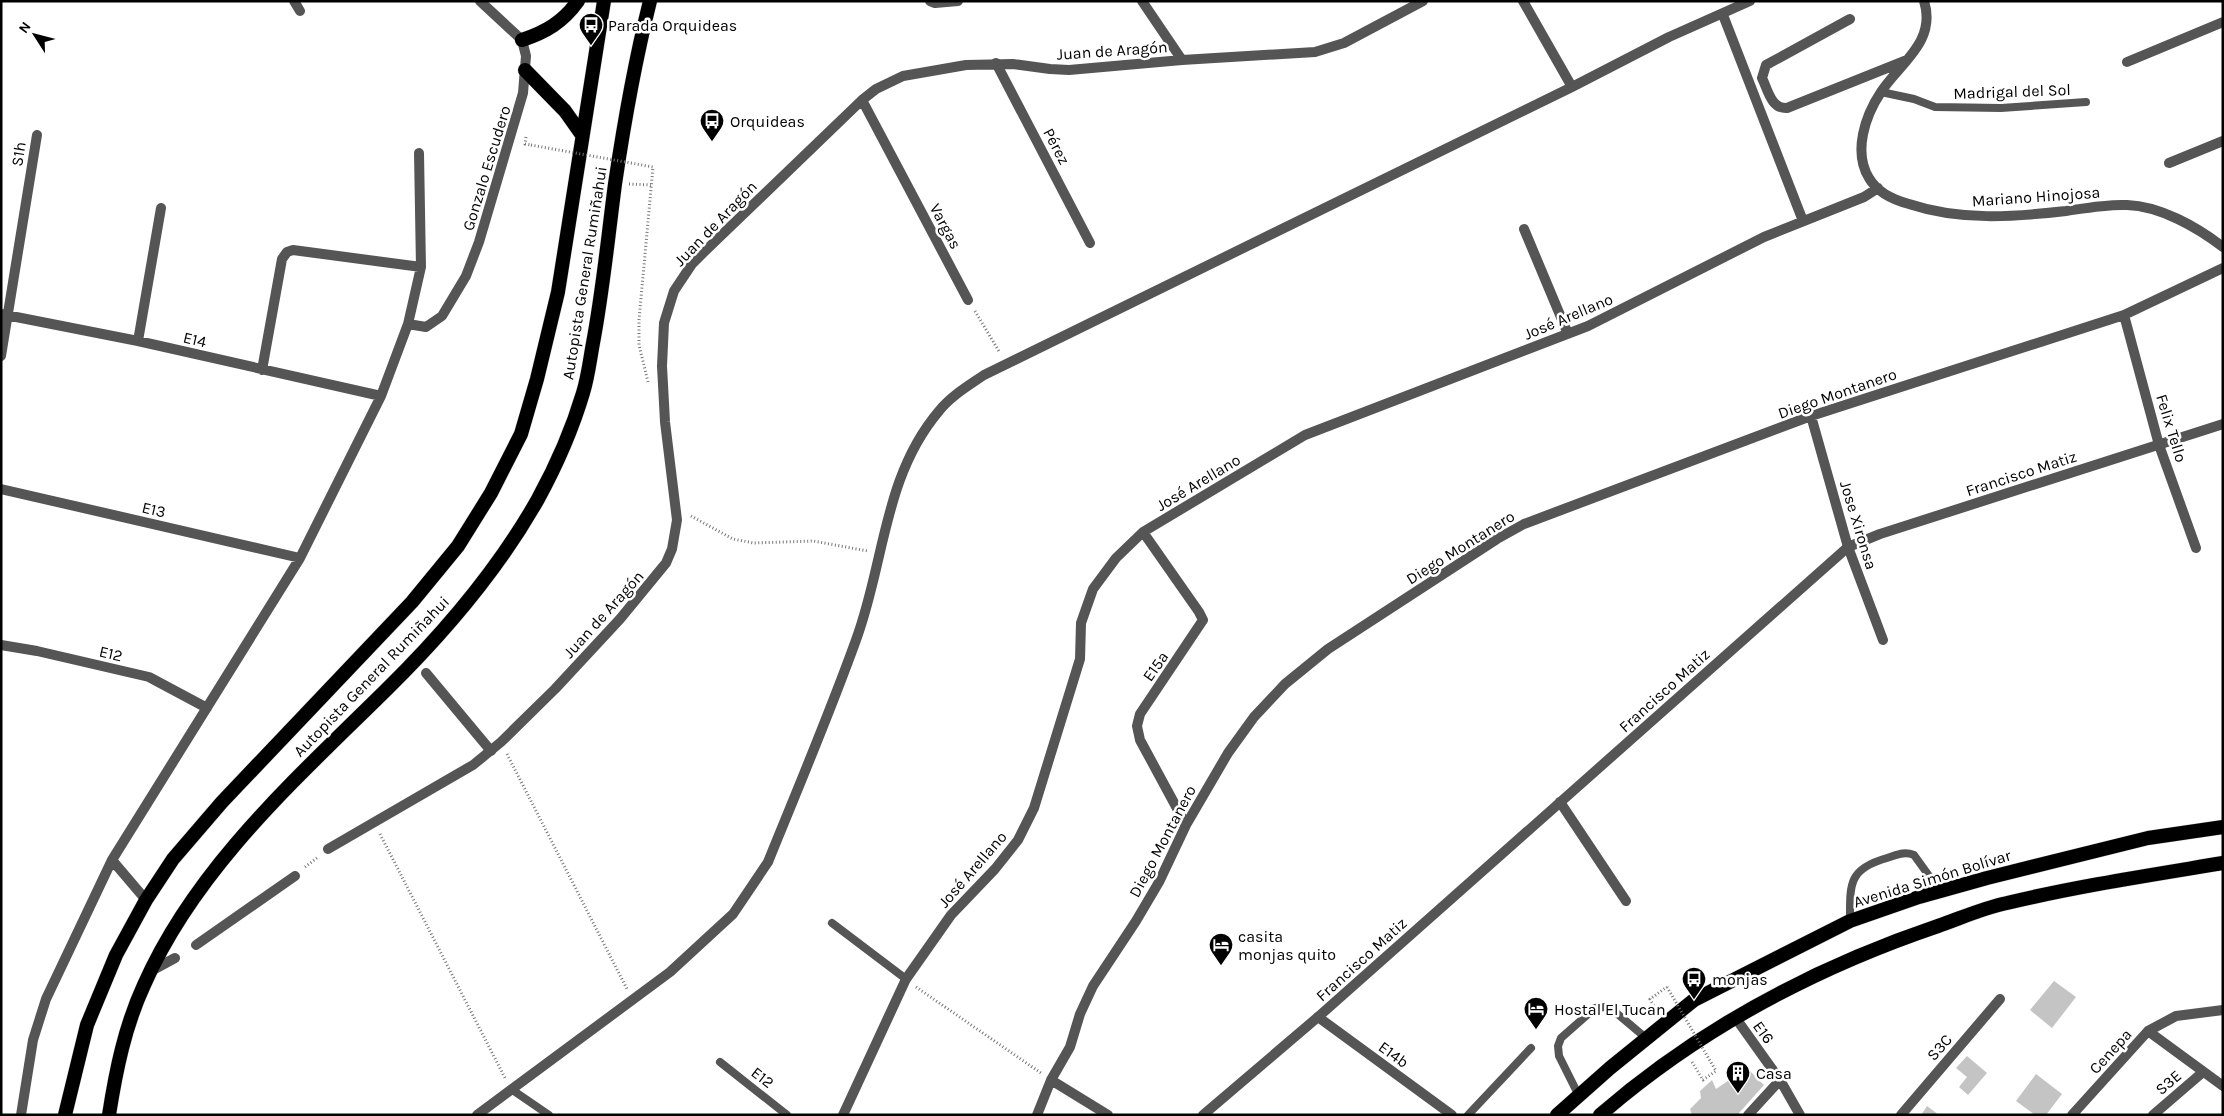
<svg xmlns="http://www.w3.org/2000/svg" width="2224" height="1116" viewBox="0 0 2224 1116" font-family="Karla,sans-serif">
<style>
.building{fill:#c4c4c4}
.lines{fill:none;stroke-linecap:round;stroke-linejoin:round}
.trunk-casing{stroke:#dbdbdb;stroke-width:15}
.path{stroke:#777;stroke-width:3;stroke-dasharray:1 2.5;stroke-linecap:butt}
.service{stroke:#555;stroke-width:8}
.pedestrian{stroke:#555;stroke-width:10}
.minor{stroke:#555;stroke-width:10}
.tertiary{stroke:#555;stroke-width:10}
.trunk{stroke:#000;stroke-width:14}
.path-bridge{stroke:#777;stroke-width:3;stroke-dasharray:1 2.5;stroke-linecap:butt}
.labels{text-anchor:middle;stroke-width:5;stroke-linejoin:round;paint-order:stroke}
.poi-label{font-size:16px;fill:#000;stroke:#fff;text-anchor:start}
.street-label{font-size:16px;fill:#000;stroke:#fff}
</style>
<rect width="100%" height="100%" fill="#fff"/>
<!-- building -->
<path class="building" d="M2054,981L2076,997L2052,1028L2030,1010Z
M1967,1056L1987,1073L1968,1095L1959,1087L1967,1077L1956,1068Z
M1747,1068L1764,1085L1739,1113L1740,1115H1692L1690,1109L1701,1098L1700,1091L1712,1080L1716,1089Z
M2036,1074L2062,1094L2046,1115H2035L2016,1101Z
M1927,1106L1939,1115H1921Z"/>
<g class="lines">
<defs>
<path id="trunk" d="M522,40C546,32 563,22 578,1
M525,70L565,111L582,135
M65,1115L87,1025L116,955L146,900L173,859L222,802L412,602L458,546L491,493L521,434L537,379L558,292L604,1
M109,1115C116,1070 125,1026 144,985C196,867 297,778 387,689C445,632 498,570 538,499C556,466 572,430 583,393C588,377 590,359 593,343C603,290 608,237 615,184C624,123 635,61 650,1
M1557,1115L1610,1068L1694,1000L1850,921L1919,897L1987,878L2148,838L2223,827
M1600,1115C1699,1029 1814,968 1938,926C1961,918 1983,908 2007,903C2078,886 2151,875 2223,863"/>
</defs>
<!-- trunk casing -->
<use href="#trunk" class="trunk-casing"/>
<!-- path -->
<path class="path" d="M526,137L525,144L531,145
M629,184L651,185
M975,311L1000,353
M648,382L639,345V320L653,167
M691,516L733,539L754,543L813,541L868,551
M507,754L627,989
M380,834L505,1078
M305,867L318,857
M916,987L1041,1073
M1657,1012L1650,999L1667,987
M1692,1062L1703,1080L1716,1071"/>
<!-- service -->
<path class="service" d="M1881,92L1914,99L1935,107L2001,108L2086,102
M1850,921C1850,884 1848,869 1887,858C1897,855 1904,851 1914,855L1940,891
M832,923L906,979
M720,1062L787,1115
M511,1089L549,1115
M1579,1096L1559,1056L1558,1046L1561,1038L1595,1008L1605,1007L1614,1011L1646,1038
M1468,1115L1531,1048"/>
<!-- pedestrian -->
<path class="pedestrian" d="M426,673L491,751
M196,945L295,876
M151,971L175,958"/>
<!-- minor -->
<path class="minor" d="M294,1L300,11
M930,1L935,3L958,1
M1142,1L1182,60
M1523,1L1572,87
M1924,1C1937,42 1899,64 1881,92C1865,116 1853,152 1869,178C1877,192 1894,200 1909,204C1960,221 2013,217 2066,211C2086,208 2107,204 2127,205C2160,206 2197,227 2223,247
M1723,15L1803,221
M1850,19L1766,65L1762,78C1768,90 1771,109 1787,108L1907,60
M2127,62L2223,22
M996,63L1090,243
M862,100L968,300
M2169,163L2223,141
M1524,229L1568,334
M1,314L138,341L381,396
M2124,315L2159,445L2196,548
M408,324L426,327L442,316L466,276L479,242L523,93L526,56L522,40L480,1
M138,341L161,208
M1,356L37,135
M262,370L282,259L287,252L293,250L421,267
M1811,416L1848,547L1883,640
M1,489L300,558
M1143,532L1199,612L1203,620L1140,714L1137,726L1140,740L1186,825
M1,645L37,651L149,677L207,708
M1560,802L1626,901
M328,849L473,765L501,742L555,689L620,619L666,563L672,549L677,520L665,422L662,366L664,323L674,291L692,264L704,252L862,100L876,89L903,76L966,65L1013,64L1050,69L1069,70L1182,60L1315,52L1344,43L1423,1
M112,860L146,900
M1318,1017L1452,1115
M1735,1017L1780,1080L1800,1115
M2148,1031L2223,1086
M1051,1080L1108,1115
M21,1115L33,1040L46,999L112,860L300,558L381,396L408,324L421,267L419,153
M477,1115L670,972L733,914L768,862C798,788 829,715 856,640C885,562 883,477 939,411C951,396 968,386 984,375L1572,87L1669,37L1750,1
M843,1115L906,979L951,915L995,869L1018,840L1034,808L1080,659L1081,623L1093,589L1116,558L1143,532L1305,435L1588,326L1764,237L1864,197L1878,188
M1037,1115L1051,1080L1070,1047L1080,1014L1093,986L1136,921L1159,882L1186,825L1228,753L1254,717L1285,684L1328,649L1497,539L1524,524L1811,416L2124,315L2223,268
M1748,1115L1780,1080
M1901,1115L2000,999
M2072,1115L2148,1031L2176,1016L2223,1010
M2153,1115L2203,1072"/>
<!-- tertiary -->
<path class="tertiary" d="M1203,1115L1318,1017L1848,547L1880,534L2223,424"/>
<!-- trunk -->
<use href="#trunk" class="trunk"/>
<!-- path-bridge -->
<path class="path-bridge" d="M531,145L653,167
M1667,987L1716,1071"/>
</g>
<!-- icons -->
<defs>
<symbol id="bus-pin" viewBox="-11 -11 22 30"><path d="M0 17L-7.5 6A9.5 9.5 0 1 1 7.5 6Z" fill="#000" stroke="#fff"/><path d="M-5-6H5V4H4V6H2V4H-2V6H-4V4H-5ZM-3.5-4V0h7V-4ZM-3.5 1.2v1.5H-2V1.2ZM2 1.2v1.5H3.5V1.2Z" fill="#fff"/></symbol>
<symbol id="hotel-pin" viewBox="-11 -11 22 30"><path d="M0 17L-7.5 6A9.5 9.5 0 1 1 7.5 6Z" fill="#000" stroke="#fff"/><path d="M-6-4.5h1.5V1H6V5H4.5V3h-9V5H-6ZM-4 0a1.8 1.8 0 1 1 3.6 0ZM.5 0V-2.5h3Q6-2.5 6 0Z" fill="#fff"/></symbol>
<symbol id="building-pin" viewBox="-11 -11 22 30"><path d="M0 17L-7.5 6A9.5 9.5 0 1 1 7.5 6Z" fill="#000" stroke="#fff"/><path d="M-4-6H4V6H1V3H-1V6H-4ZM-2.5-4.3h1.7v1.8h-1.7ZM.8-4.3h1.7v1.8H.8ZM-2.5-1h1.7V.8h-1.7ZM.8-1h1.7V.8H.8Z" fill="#fff"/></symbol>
</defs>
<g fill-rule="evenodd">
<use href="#bus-pin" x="577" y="11" width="28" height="38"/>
<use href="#bus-pin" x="698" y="107" width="28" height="38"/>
<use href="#hotel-pin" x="1207" y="931" width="28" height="38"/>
<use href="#bus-pin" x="1680" y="965" width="28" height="38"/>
<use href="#hotel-pin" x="1522" y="995" width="28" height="38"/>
<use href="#building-pin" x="1724" y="1059" width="28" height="38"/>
</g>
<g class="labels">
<!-- poi labels -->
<g class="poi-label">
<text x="608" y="31">Parada Orquideas</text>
<text x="730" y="127">Orquideas</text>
<text x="1238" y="942">casita<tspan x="1238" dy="18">monjas quito</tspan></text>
<text x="1712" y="985">monjas</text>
<text x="1554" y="1015">Hostal El Tucan</text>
<text x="1756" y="1079">Casa</text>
</g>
<!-- street labels -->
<g class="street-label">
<text transform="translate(1112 50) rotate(-4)" y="6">Juan de Aragón</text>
<text transform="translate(2012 91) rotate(-2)" y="6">Madrigal del Sol</text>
<text transform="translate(1057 146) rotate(62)" y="6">Pérez</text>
<text transform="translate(18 154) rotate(-81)" y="6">S1h</text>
<text transform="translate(486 168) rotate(-73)" y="6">Gonzalo Escudero</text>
<text transform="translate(2036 196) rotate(-4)" y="6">Mariano Hinojosa</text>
<text transform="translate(715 223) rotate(-46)" y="6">Juan de Aragón</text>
<text transform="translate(946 226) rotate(62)" y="6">Vargas</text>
<text transform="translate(584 273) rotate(-81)" y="6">Autopista General Rumiñahui</text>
<text transform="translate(1568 316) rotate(-23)" y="6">José Arellano</text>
<text transform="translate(195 339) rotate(13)" y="6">E14</text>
<text transform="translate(1837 393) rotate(-19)" y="6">Diego Montanero</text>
<text transform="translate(2172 428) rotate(73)" y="6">Felix Tello</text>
<text transform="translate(2021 473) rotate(-18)" y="6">Francisco Matiz</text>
<text transform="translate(1198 482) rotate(-31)" y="6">José Arellano</text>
<text transform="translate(154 509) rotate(13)" y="6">E13</text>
<text transform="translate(1859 525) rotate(73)" y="6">Jose Xironsa</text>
<text transform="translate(1460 547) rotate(-32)" y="6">Diego Montanero</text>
<text transform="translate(603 614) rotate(-48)" y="6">Juan de Aragón</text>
<text transform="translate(111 653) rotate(13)" y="6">E12</text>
<text transform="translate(1155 666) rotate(-55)" y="6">E15a</text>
<text transform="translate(371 676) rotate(-46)" y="6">Autopista General Rumiñahui</text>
<text transform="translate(1664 690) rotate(-42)" y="6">Francisco Matiz</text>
<text transform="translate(1162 841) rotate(-62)" y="6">Diego Montanero</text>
<text transform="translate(972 869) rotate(-49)" y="6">José Arellano</text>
<text transform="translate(1932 878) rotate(-17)" y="6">Avenida Simón Bolívar</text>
<text transform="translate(1361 959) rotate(-42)" y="6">Francisco Matiz</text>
<text transform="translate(1764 1032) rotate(54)" y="6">E16</text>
<text transform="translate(1939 1047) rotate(-49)" y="6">S3C</text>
<text transform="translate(2110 1051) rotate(-48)" y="6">Cenepa</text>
<text transform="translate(1394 1054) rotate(36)" y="6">E14b</text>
<text transform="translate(763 1077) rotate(38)" y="6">E12</text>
<text transform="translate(2168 1082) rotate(-41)" y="6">S3E</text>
</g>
</g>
<!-- border -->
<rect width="2224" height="1116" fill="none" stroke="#000000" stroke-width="5"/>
<!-- north arrow -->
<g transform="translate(35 35) rotate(306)" stroke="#ffffff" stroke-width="4" paint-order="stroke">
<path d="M0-4L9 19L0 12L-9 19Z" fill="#000000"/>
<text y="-8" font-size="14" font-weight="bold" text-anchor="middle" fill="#000000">N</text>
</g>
</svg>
